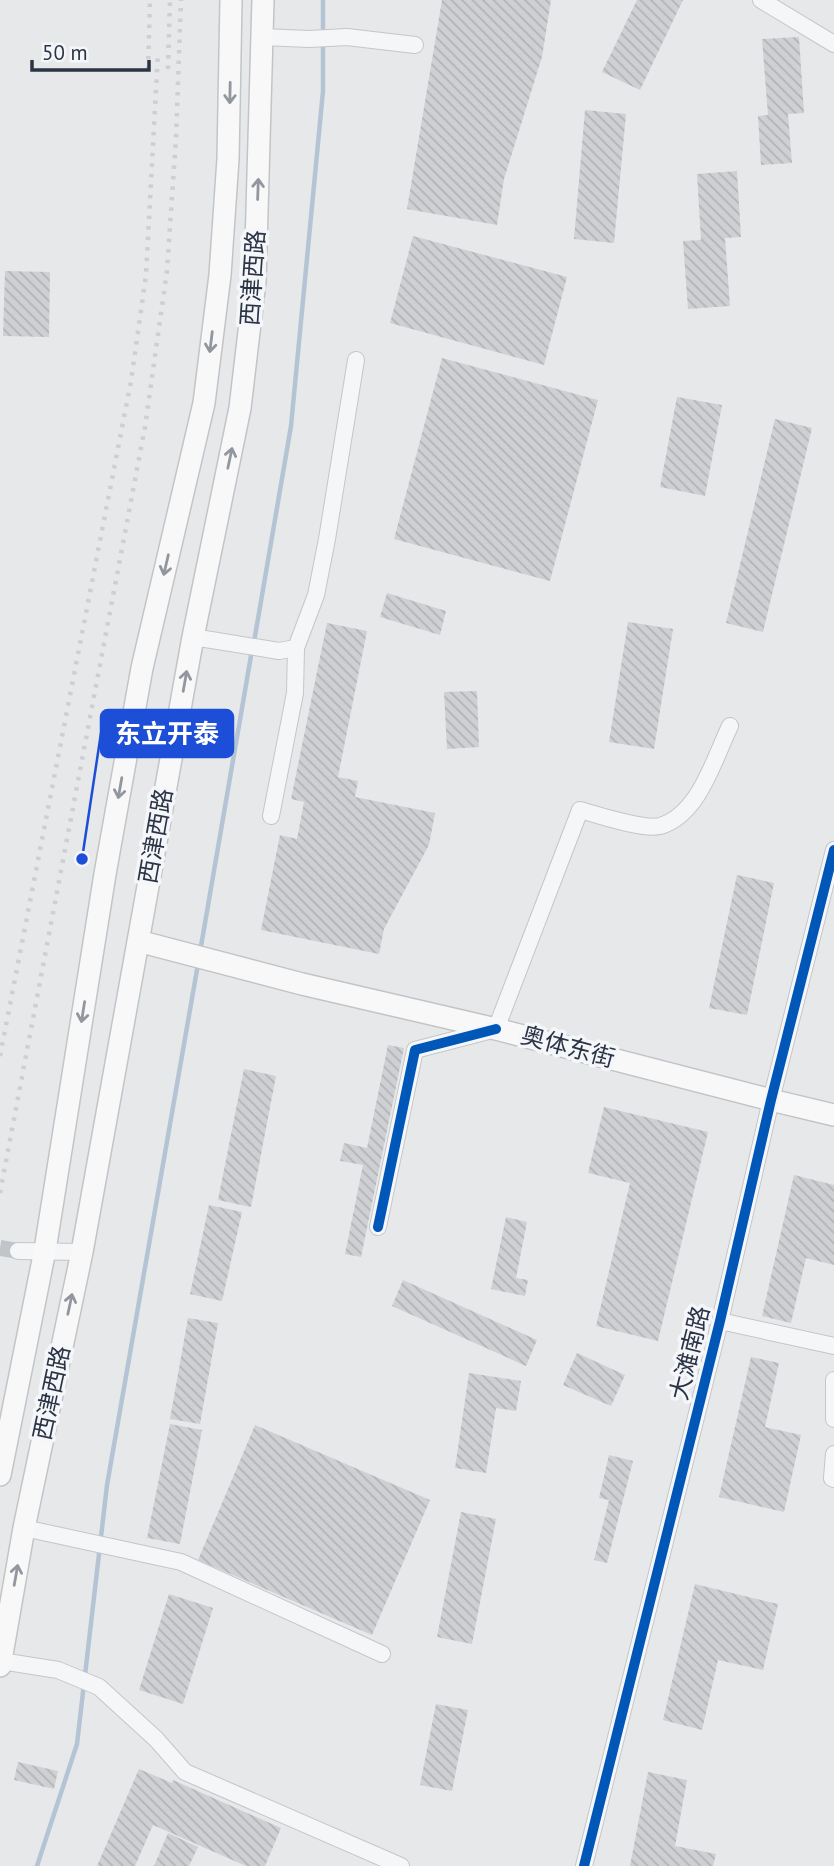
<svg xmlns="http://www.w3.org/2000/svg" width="834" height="1866" viewBox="0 0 834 1866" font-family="'PT Sans','Noto Sans SC',sans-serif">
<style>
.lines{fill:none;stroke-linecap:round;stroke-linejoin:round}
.stream{stroke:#b4c4d5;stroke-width:4.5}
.building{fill:url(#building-back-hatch)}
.minor-tunnel{stroke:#c1c4c9;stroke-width:16;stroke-dasharray:16 8;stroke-linecap:butt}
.minor-casing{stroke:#c4c6c8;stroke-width:18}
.major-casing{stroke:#c2c5c8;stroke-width:24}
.minor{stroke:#f5f6f7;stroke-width:16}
.major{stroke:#f8f8f8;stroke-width:21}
.rail{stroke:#cecfd2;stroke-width:4.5;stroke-dasharray:3.5 7;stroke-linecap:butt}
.cycleway-casing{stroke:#f4f6f9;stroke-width:15}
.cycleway{stroke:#0057b8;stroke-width:10}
.oneway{stroke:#92969e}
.labels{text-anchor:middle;stroke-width:7;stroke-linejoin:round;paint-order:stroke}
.street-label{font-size:24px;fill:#2b3445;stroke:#f4f6f9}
.leader{fill:none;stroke:#1d4ed8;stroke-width:2.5}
.callout-dot{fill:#1d4ed8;stroke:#f4f6f9;stroke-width:2.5}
.callout{fill:#1d4ed8;stroke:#1d4ed8;stroke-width:2.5}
.callout-label{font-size:26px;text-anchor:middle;font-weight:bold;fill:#fff}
</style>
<defs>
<pattern id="building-back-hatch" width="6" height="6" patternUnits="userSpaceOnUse" patternTransform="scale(1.75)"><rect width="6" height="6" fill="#ced0d3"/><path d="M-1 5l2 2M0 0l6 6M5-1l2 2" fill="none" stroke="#b1b3b6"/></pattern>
</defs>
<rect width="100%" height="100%" fill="#e6e8ea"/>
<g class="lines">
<!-- stream -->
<path class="stream" d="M323,0V34
M254,642L291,426L323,91V43
M200,952L252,650
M37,1866L77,1744L107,1485L198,964"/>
</g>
<!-- building -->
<path class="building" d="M442,0H551L542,57L504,179L497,225L407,209Z
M637,0H683L640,90L602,72Z
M799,37L804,113L788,114L792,163L761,165L758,116L768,115L762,39Z
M585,110L626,114L614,243L574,239Z
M737,171L741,237L725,238L730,306L688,309L683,241L701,240L697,174Z
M413,236L567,277L544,365L390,323Z
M5,271L50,272L49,337L3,336Z
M442,358L598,400L550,581L394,539Z
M677,397L722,405L705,496L660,487Z
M775,419L812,428L763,632L726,623Z
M387,593L446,611L440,635L380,617Z
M628,622L673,629L654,749L609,742Z
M327,623L367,631L338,777L358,781L355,797L435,813L429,845L384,929L379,954L261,930L280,835L297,839L304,802L291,799Z
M477,691L479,747L447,749L444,692Z
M737,875L774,883L747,1015L709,1008Z
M388,1045L404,1048L361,1257L345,1254L363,1165L340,1161L344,1143L367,1148Z
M244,1069L276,1076L251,1207L218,1200Z
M604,1107L708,1132L658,1341L596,1326L630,1183L588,1173Z
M794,1175L834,1185V1265L806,1258L791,1323L762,1316Z
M209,1205L242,1212L222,1301L190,1294Z
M506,1217L527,1222L516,1278L528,1280L525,1296L491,1289Z
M403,1280L537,1340L526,1366L392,1306Z
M188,1318L218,1323L200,1424L170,1419Z
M577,1353L625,1375L611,1406L563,1385Z
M751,1357L779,1363L765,1427L801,1435L784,1512L719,1497Z
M469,1373L521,1381L516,1411L496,1408L486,1473L455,1468Z
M170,1424L202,1430L180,1544L147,1538Z
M255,1425L430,1500L372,1635L198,1560Z
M609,1455L633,1461L607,1563L594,1560L609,1500L599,1498Z
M461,1512L496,1519L472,1644L437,1637Z
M695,1584L778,1604L763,1670L718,1660L702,1730L663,1720Z
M169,1594L213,1608L183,1704L139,1690Z
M436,1704L468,1710L452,1791L420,1785Z
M18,1762L58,1771L54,1789L14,1780Z
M139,1769L172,1783L173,1780L281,1828L265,1866H246L153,1825L135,1866H97Z
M648,1772L687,1780L675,1846L716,1854L713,1866H630Z
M168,1833L198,1847L189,1866H154Z"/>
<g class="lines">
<!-- minor-tunnel -->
<path class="minor-tunnel" d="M0,1248L18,1251"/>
<defs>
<path id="minor" d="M761,0L834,44
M262,37L309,39L347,37L415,45
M193,637L279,651L296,648L316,595L327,539L356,360
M271,816L295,693L296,648
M378,1227L415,1050L496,1029L580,810C598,815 642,830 660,826C699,815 714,759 730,726
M18,1251L82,1252
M720,1321L834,1346
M834,1380V1419
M834,1454L832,1478L834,1479
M24,1528L181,1562L382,1654
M1,1661L58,1670L99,1687L156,1739L185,1772L401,1866
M584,1866L720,1321L771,1100L834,850"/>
<path id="major" d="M138,941L302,984L496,1029L771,1100L834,1115
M0,1475L45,1250L105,874L142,668L204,403L220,275L228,159L231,0
M0,1666L24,1528L82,1252L193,637L240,408L255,281L263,0"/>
</defs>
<!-- minor casing -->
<use href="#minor" class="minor-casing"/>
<!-- major casing -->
<use href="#major" class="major-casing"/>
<!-- minor -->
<use href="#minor" class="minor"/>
<!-- major -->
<use href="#major" class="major"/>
<!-- rail -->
<path class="rail" d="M168,69L170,0
M148,70L150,0
M0,1056L131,381L146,275L158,52
M0,1193L145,427L167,271L176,138L181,0"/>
<defs>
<path id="cycleway" d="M378,1227L415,1050L496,1029
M584,1866L720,1321L771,1100L834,850"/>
</defs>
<!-- cycleway casing -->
<use href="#cycleway" class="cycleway-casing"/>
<!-- cycleway -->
<use href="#cycleway" class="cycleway"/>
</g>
<!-- one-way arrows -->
<defs><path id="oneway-shaft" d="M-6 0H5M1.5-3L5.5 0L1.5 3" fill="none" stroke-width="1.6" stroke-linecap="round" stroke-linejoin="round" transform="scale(1.75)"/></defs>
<g class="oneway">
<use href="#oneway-shaft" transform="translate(230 93) rotate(91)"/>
<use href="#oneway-shaft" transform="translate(258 189) rotate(-88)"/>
<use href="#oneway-shaft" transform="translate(211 342) rotate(97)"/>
<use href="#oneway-shaft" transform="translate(230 458) rotate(-78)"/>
<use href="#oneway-shaft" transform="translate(166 565) rotate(103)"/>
<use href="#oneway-shaft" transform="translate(185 681) rotate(-80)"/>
<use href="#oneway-shaft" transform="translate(120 788) rotate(100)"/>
<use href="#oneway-shaft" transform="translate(83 1012) rotate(99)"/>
<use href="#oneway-shaft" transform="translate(70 1304) rotate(-78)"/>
<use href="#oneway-shaft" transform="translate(16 1575) rotate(-80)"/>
</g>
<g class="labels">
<!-- street labels -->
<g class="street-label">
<text transform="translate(253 278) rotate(-86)" y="8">西津西路</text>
<text transform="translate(156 836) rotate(-80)" y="8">西津西路</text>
<text transform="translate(568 1047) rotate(15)" y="8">奥体东街</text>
<text transform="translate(690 1353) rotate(-76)" y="8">大滩南路</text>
<text transform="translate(52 1393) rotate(-78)" y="8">西津西路</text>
</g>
</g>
<!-- callouts -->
<path class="leader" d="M82 859L101 733"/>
<circle class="callout-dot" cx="82" cy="859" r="7"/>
<rect class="callout" x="101" y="710" width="132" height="47" rx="7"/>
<g class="callout-label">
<text x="167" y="743">东立开泰</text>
</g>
<!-- scale -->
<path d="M32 60v10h117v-10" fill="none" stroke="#2b3445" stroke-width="3.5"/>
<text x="42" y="60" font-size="21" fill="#2b3445" stroke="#f4f6f9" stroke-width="5" paint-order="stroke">50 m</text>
</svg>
